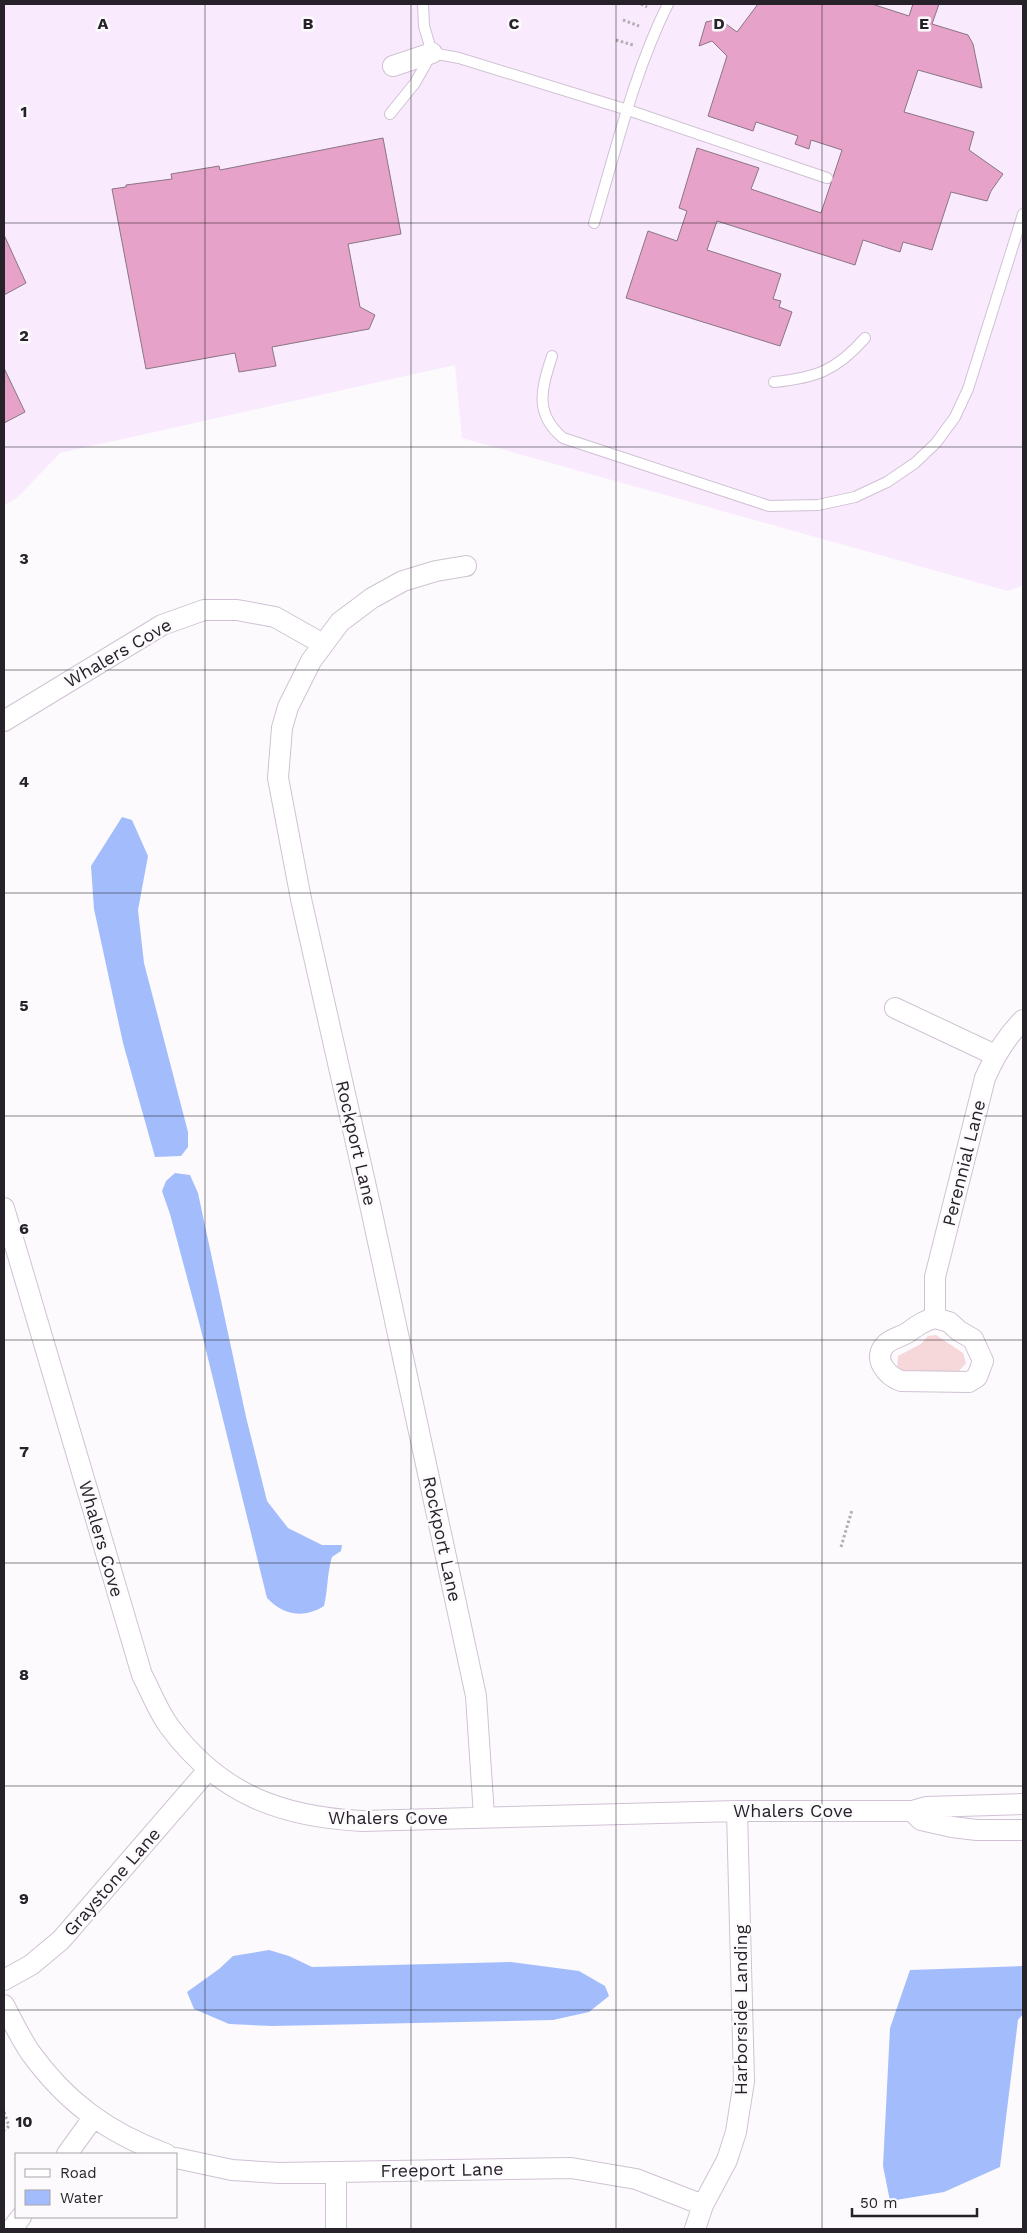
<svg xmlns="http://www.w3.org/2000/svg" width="1027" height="2233" viewBox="0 0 1027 2233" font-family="'Work Sans',sans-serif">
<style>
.built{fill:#f9eafd}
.green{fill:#f6d7da}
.water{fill:#a3bdfc}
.building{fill:#e6a2c8;stroke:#897680}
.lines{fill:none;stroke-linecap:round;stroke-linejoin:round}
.lane-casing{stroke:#d0c2d4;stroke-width:12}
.street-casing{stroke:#d0c2d4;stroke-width:22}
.path{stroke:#b1aeb2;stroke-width:3;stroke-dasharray:2.5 2.5;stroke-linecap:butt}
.lane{stroke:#fff;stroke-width:10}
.street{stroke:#fff;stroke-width:20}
.grid{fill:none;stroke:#272229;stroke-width:1;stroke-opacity:0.55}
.labels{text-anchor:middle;stroke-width:5;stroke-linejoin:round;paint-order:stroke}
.street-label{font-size:18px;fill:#272229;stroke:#fcfafd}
.grid-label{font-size:16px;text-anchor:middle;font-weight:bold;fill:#272229;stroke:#fcfafd;stroke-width:5;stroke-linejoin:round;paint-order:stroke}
</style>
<rect width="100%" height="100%" fill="#fcfafd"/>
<!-- built -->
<path class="built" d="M4,4H1023V585L1008,591L462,438L455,365L60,453L17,498L4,505Z"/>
<!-- green -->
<path class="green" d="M936,1335L963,1353L966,1363L958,1372H902L897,1369L898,1356L921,1344L928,1336Z"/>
<!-- water -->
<path class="water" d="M122,817L132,820L148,856L138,910L144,963L188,1132V1147L181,1156L155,1157L123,1043L94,909L91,866Z
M175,1173L190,1175L198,1193L246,1417L267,1501L288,1528L322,1545H342L341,1551L332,1557C327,1573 328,1590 324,1606C304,1619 283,1615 267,1598L199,1322L170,1214L162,1191L166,1181Z
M269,1950L289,1956L312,1967L511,1962L579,1971L605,1986L609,1996L589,2012L553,2020L272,2026L229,2024L194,2009L187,1992L219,1969L233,1956Z
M1023,1966V2014L1018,2020L1000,2167L944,2192L890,2201L883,2166L890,2028L910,1970Z"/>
<!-- building -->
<path class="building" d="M758,4H872L909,16L913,4H939L932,24L968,35L973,44L982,88L918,70L904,112L974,132L969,150L1003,174L991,191L987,201L951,192L932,250L903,242L900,252L863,240L855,265L717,221L707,250L781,274L773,299L781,301L779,307L792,312L780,346L626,298L648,231L677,241L687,211L679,208L697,148L759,168L751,189L821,213L842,150L811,140L809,149L795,144L798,136L756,122L753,131L708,116L727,56L712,41L699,46L706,22L719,19L737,32Z
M383,138L401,234L348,244L360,307L375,315L369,329L272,347L276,366L239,372L235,353L146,369L112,189L126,187V185L172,179L171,174L219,166L220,170Z
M4,235L26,283L4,295Z
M4,368L25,412L4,423Z"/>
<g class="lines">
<defs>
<path id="lane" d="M432,53L459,58L628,110L827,178
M390,114L415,83L432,53L424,26L423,4
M594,223C616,150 634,72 668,4
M552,356C542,388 533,413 563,438L769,506L818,505L855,497L887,482L915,463L936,443L955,417L968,389L1023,214
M774,382C816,378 837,370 865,338"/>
<path id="street" d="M393,66L432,53
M466,566L436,571L403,581L372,598L340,622L311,661L288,707L282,728L278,778L301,899L371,1209L476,1696L484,1816
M4,721L162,625L204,610H237L275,617L323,644
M895,1008L995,1055
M4,1208L142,1675C151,1692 158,1711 169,1726C219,1794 281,1817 362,1821L737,1811H912L926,1807L1023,1804
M935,1318V1277L985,1078C995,1055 1006,1037 1023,1020
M935,1318L949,1322L959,1331L973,1339L983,1361L977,1377L969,1382L901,1381C887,1376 871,1358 886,1344C891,1339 900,1337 907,1333C917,1326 923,1321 935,1318Z
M912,1811L921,1820L952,1827L977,1830H1023
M4,1980L31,1965L61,1940L208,1770
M4,2005C12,2020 20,2037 30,2052C66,2102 108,2133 166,2154
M67,2154L93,2118
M176,2158L232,2170L279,2173L571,2168L636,2179L703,2205
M12,2229L21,2217
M336,2229V2172
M695,2229L703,2205L727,2160L736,2132L744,2081L737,1811"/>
</defs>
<!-- lane casing -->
<use href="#lane" class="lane-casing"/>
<!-- street casing -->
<use href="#street" class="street-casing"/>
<!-- path -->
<path class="path" d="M641,4L647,7
M623,20L639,26
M616,40L633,45
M841,1547L852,1510
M4,2112L9,2126L5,2130"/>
<!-- lane -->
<use href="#lane" class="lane"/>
<!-- street -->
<use href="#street" class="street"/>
</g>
<!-- grid -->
<path class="grid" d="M205,4V2229M411,4V2229M616,4V2229M822,4V2229M4,223H1023M4,447H1023M4,670H1023M4,893H1023M4,1116H1023M4,1340H1023M4,1563H1023M4,1786H1023M4,2010H1023"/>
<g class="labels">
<!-- street labels -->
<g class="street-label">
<text transform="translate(118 653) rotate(-30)" y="6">Whalers Cove</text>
<text transform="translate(356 1143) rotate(77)" y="6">Rockport Lane</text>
<text transform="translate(964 1163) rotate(-76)" y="6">Perennial Lane</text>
<text transform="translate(101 1539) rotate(74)" y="6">Whalers Cove</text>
<text transform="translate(442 1539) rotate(78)" y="6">Rockport Lane</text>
<text x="793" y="1817">Whalers Cove</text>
<text x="388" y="1824">Whalers Cove</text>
<text transform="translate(112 1882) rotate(-49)" y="6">Graystone Lane</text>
<text transform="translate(741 2010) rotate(-90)" y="6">Harborside Landing</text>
<text transform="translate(442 2170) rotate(-1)" y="6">Freeport Lane</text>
</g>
</g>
<g class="grid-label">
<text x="103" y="29">A</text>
<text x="308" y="29">B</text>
<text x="514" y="29">C</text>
<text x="719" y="29">D</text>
<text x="924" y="29">E</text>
<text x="24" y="117">1</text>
<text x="24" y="341">2</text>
<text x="24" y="564">3</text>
<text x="24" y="787">4</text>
<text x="24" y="1011">5</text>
<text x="24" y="1234">6</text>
<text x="24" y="1457">7</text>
<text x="24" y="1680">8</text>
<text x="24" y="1904">9</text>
<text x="24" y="2127">10</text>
</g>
<!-- border -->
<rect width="1027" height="2233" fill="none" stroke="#272229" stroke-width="10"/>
<!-- legend -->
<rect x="15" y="2153" width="162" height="65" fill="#fcfafd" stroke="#a7a4a8"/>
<rect x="25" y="2169" width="25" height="8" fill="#ffffff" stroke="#a7a4a8"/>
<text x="60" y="2178" font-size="15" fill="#272229">Road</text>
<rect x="25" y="2190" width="25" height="15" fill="#a3bdfc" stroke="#a7a4a8"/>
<text x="60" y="2203" font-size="15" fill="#272229">Water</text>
<!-- scale -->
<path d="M852 2208v8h125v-8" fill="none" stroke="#272229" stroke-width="2.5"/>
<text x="860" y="2208" font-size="15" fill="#272229" stroke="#fcfafd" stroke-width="4" paint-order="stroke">50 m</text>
</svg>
